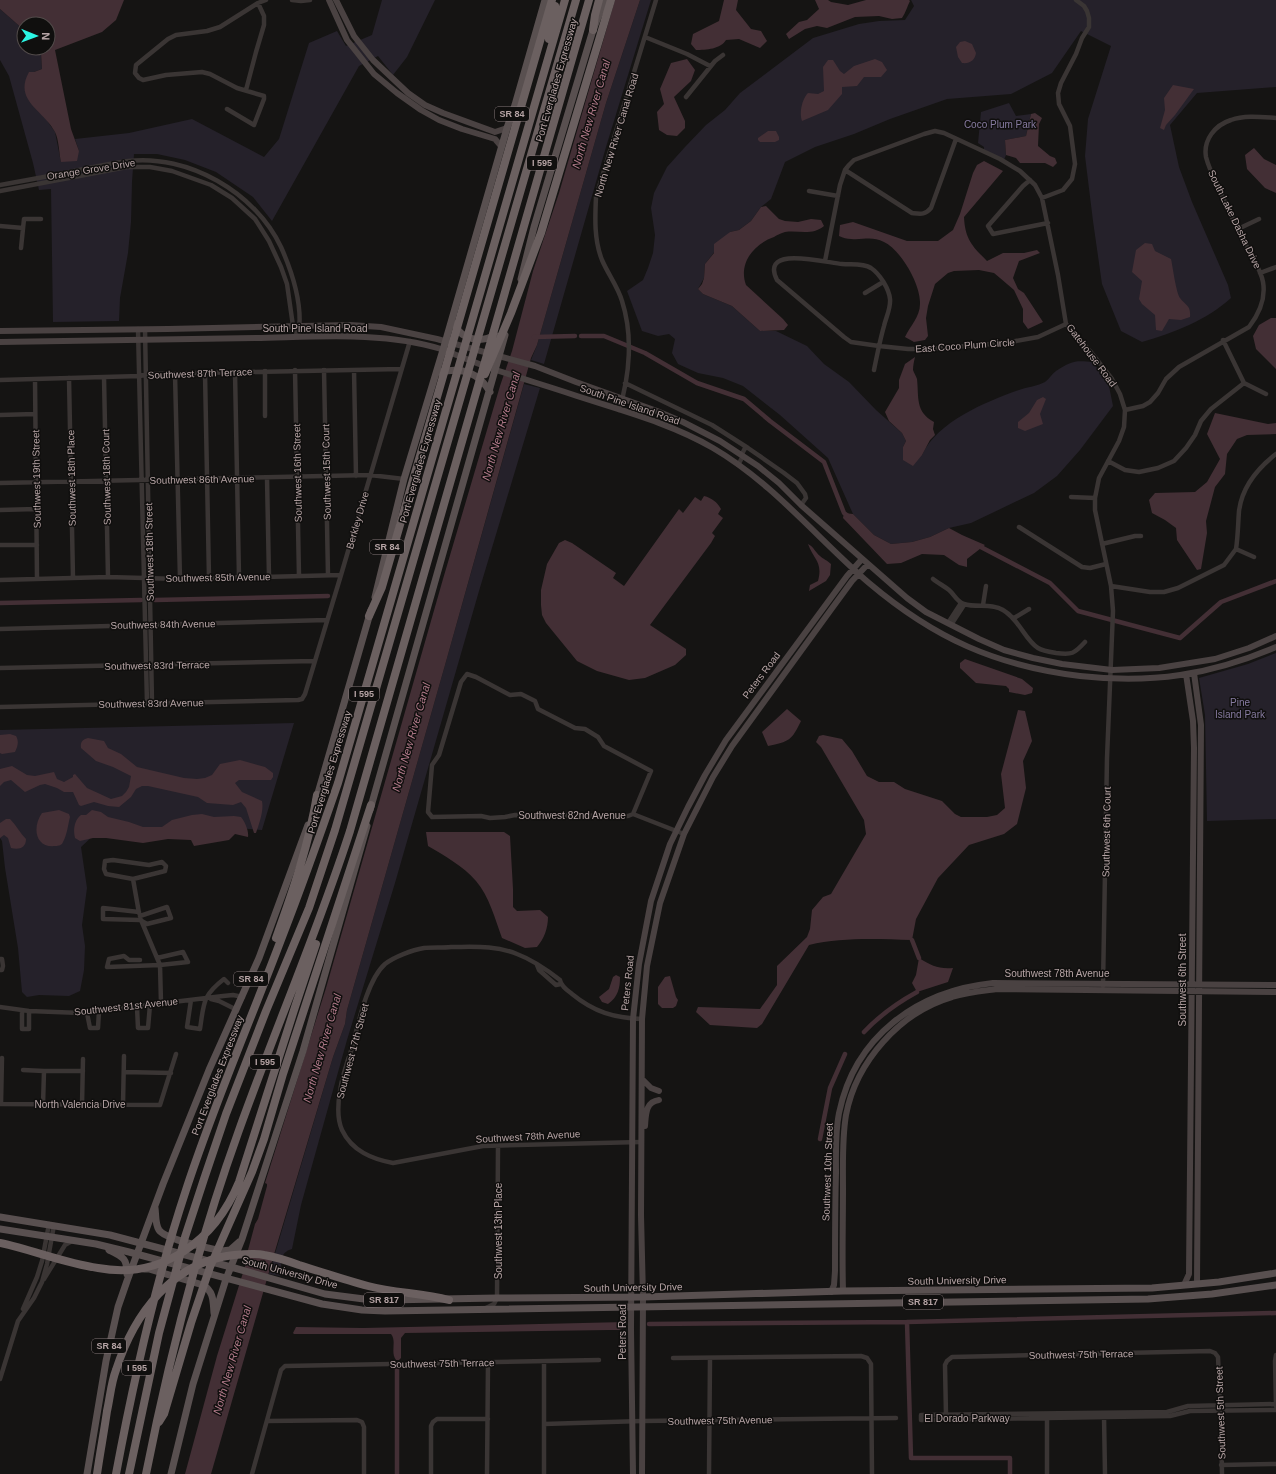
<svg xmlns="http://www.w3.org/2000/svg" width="1276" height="1474" viewBox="0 0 1276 1474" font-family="Arial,sans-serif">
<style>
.green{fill:#25212a}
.water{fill:#432f35}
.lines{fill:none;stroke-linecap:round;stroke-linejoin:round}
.canal{stroke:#432f35;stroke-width:4.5}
.street{stroke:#3a3534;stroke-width:4.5}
.secondary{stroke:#4a4242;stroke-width:6}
.primary{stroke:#595050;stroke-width:7}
.highway{stroke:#6b6060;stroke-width:8}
.labels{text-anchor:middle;stroke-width:3;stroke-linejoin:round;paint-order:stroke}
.shield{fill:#100f0e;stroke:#847778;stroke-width:1}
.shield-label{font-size:9px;font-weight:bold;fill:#b6a4a5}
.street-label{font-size:10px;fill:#b6a4a5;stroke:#100f0e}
.park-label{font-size:10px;fill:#877ba1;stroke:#100f0e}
.water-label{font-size:11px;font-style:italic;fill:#b27a8a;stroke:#100f0e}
</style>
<rect width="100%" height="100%" fill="#151413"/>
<!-- green -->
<path class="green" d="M382,0H435L407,57L393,75L378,56L359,66L272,221L253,197L216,172L185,160L157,154H134L132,182L131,222L128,253L120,298L119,321L53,322L51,189L39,190L33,163L9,76L0,60V9L24,30V48H37L41,53L42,69L34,72L48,122L55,132L61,162L79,151L75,139L129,133L192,119L264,157L279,139L309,43L337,31L346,46L372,35Z
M640,0H651L606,147L544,364L531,360L537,345L606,103Z
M911,0H1276V87L1197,93L1170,125L1179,167L1192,202L1228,285L1231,298C1207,320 1173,333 1142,342L1121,331L1102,284L1093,221L1085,156L1088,119L1111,46L1081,31L1052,73L1011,94L947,99L890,119L854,134L815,147L785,162L771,199L761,207L751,221L739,230L730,232L705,264L704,278L698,289L703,294L732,306L760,331H776L807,346L824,364L849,382L876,410L902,433L906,441L903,447L922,455C938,421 986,402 1019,390C1027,387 1038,386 1045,382C1049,379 1052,374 1056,371C1071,361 1075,360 1093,362L1109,386L1113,406L1080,450L1057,476L1034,493L971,523L949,528L930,537L912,542L891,544L874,535L853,514L828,458L780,415L743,386L723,378L698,373L678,364L672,353L675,339L669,334L658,336L642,331L627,291L643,280L648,268L653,253L655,235L651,208L654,193L667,167L685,147L706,125L725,110L740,93L813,38L859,24L879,21L905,20L914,6Z
M1009,103L1016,116L1031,114L1026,136L1005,140L1006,155L1004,160L984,150V147L978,143L981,112Z
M524,384L540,388L479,591L395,883L347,1040L301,1205L292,1249C277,1253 283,1266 280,1276L269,1274L333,1057L345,1024L347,1010L447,658Z
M1276,653V819L1207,821L1205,715L1199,678L1248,664Z
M294,723L262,830L236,828L95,834L81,847L87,888L82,925L85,946L84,970L80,991L69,996L39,995L27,997L22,992L18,948L5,868L2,841L0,838V730Z"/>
<!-- water -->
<path class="water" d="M0,0H124L116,20L102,32L55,50L71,129L79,151L77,161L61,162C59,153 59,140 55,132C44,110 13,101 29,72H34L42,69L41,53L37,48H48V24H24V30L0,9Z
M615,0H640L606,103L537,345L531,358L447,658L347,1010L345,1024L333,1057L275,1251L211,1474H185L217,1356L246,1263L248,1250L255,1224L258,1219L267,1186V1184L265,1183L326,988L443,579L500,386L512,351L533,271L559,193Z
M724,0H738L736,10L751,29L761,31L767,41L760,48L739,39L726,40C721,49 706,50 696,50L691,44L693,34L719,21Z
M815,0H828L831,2L848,5L866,0H909L910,1C907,7 906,12 902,18L892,19L879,16L855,17L827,28L817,26L805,29L789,39L786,34L799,22L807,20L819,9Z
M965,41L972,44L976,53C975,60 970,64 962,63L958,57L956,47L960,42Z
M687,59L695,70L691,81L674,97L685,121V128L677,136L667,135L659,130L657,112L664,104L660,89L671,63Z
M875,59L882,62L887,70L881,77H864L857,86L842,87V94L828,110L802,121C799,113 802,99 808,93L818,94L824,91L823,67L828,60H833L840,71L844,74L854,66Z
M1173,85L1194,89L1175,115L1166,125L1164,130L1160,128L1165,110L1164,98Z
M1035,113L1042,118L1039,124L1038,146L1050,156L1055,158L1057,163L1053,167L1045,163H1020L1016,158L1006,155L1005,140L1026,136L1031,114Z
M768,131H776L779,137V140L775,142H760L758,140V138Z
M1254,148L1264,159L1276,165V193L1265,188L1247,169L1245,155Z
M984,161L1003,171L964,217C965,239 972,246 987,261L1003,253H1024L1037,250L1040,253L1019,261L1013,278L1018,289L1024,293L1043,322L1028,329L1023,322V309L1014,290L1000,278L994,273L979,270L954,271L948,273L935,284L928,306L926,318L928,336L925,340L914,342L905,337C910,326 920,317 920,304C921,285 901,250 884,242C872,236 864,240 851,239C847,239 843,238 839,236L840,225L853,222L907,241H938L953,230L960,214L973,173L977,165Z
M766,206L779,219L785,221L798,222L811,219L821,220L824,226C812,236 799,230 785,232C781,233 777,235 774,237C754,244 738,263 746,285L783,319L788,325L784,330L760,331L732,306L703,294L698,289L702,284L704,278L705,264L714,253V244L730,232L739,230L751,221L761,207Z
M1145,243L1152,244L1155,251L1171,259C1173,268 1176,292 1180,298C1186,306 1191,305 1190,317L1181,320L1169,319L1162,331L1156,330L1155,315L1142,304L1139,299L1142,281L1132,272L1136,250Z
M1271,318H1276V369L1256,349L1253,336L1259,325Z
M915,357C914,361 913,366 913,370C914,373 916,376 917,379C919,397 915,412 934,422L933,429L935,435L930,440L922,455L913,466L903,460V447L906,441L902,433L889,421L885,412L899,388V380L905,364Z
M1043,397L1046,399L1040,414L1043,424L1025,431L1018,428V422L1029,413L1037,400Z
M1215,413L1268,424L1276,423V434L1247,435L1237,439L1227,454L1225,474L1215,487L1206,521L1207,533L1201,569L1197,570L1177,540L1176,528L1165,520L1152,513L1149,500L1155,493L1195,492L1207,482L1220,459L1207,434Z
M704,496C712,498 717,502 721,509L718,514L723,518L712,533L715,536L711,543L650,625L686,649V655L675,665L645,678L629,680L597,671L577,661L546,623L542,615L541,605V590L547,564L559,543L565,540L572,543L616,573L613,578L624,586L679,509L683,513L695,497L701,501Z
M844,513L853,514L874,535L891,544L912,542L930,537L949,528L962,535L985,545L967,559V567L959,565L944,555L922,554L901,563L887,564L843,518Z
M808,544C814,547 815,552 820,556C823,559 827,560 831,564L830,575L826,581L809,591L810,585L818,581C823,562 814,560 808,544Z
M965,659L1022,679L1033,688L1032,693L1025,695L1009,692V689L1006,686L976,683L960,668V663Z
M787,709L801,721C792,740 789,742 768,746L762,732Z
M1018,710L1025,711L1032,741L1023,761L1026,788L1017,824L1004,834L969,845L938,878L916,919L912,940C878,939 842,937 809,945L762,1024L757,1028L710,1025L696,1012L698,1007L760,1009L777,985V966L807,937L810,929L812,910L823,897L831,894L866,834L864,820L821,747L816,742L819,736L823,735L842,739L852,751L867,776L879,782H894L905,789L942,801L955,814L961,817H987L997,815L1005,808L1001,774Z
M10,734L16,736C19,741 18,746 15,752L2,754L0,753V735Z
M88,738L104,741L108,748L121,754L137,767L184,778L197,779L205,778L212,775L220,764L240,760L265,767L273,773V777L271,780H239L235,783L242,792L262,801C264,811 259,824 256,833H254L246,808L241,802L233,805L207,803L198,797L148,786H142L136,789L131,797L119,807L108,806L94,802L81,806L79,805L73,792H64L57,788L45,784L40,785L25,792L11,780L4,782L0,786V769L12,766L27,775L35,776L54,772L57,779L64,782L73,777V775L75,774L87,788L111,799L122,796L126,792L129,787L131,776L113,767L96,761L81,748C80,742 83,739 88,738Z
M59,810L69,814L70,817C68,825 67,835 63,842C62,845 59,846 55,846C35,848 32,827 42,813Z
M92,810L101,812L108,817L129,822L143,827H162L172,820L192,815L202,814L214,817L234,816L241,817C245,822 249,831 248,837L235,834L229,840L194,846L191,840L168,839L143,843L106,838H93L80,841L75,838C73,831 74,820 81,815H86Z
M6,819H10C16,825 20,833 26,839C26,848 19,850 11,848L8,838L4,835L0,838V823Z
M426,832H504L510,836L513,889V907L517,911L540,910L548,917C548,928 544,939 537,947L525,948L502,938C495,919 489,896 476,881C463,866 445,856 428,846Z
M919,958C932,966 938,969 953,968L948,982L917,992L912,983L916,975Z
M616,975L620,977C620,988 618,997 608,1004L602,1002L599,997L609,989L613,977Z
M670,976L676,997L678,1000L676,1006L673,1008H662L658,1004V987L665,977Z
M625,1322L624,1328L619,1330H610L405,1333L401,1338V1358L399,1360H396C390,1352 397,1341 391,1334H294L293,1333L296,1327L363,1328Z"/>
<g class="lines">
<!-- canal -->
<path class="canal" d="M581,336H604L645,353L697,383L744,399L770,421L824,462L844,513L848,516
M534,337L575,336
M977,545L1050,583L1078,611L1180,638L1221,602L1276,581
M155,600L328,596
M0,603L141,600
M912,940L919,958
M864,1032C880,1015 897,1003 917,992
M820,1139L830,1088L845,1054
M907,1322L911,1458H1010V1474
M649,1324L907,1322L1276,1313
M397,1367V1474"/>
<!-- street -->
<path class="street" d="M292,0L301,1L310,0
M258,3L266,0
M645,37L687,54L710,66
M686,97L715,61L723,55
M227,109L254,125L264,99V96L237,88L210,74L202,72L166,75L143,80L139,78L135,73L136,65L168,39L176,35L207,31L220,27L258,3L264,16V25L256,52L246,90
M845,170L912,213C921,214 925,215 931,208L956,139
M1030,180L1023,186L988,226L993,234L1048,223
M0,185C28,180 56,175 84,169C98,166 113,163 128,161C188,154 255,192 281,247C293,274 304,307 298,337
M0,191L127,167H150L172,171L211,185L232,198L255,219L269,241L281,267L287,284L293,326L298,337
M809,191L838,196
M1042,198L1063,190L1072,179L1075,164L1070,126L1059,104L1058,93L1061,83L1076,54L1082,38L1089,27V18L1087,11L1084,6L1076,0
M0,226L23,228
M1238,229L1259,219
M21,248L24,219H41
M825,261L840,185L845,170L849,165L854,160L924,134L935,131L944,133L1000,159L1020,171L1035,185L1042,198L1058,275L1066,324L1090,351L1112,379L1120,394L1125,410L1124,427L1119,441L1099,478L1095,498V510L1111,586L1113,611L1107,758L1103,986
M1260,273L1276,267
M865,293L883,282
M138,329L147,703
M145,329L152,703
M1223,340L1244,383L1266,394
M295,370L299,576
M324,370L328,575
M354,370L356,476
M874,370C877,355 880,340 884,326C886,317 891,308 890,299C889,289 880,274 871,268C863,263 851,265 842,264C827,263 759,244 777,280L844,337L851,342L879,346L908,349H928L1005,343L1038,337L1066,324
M265,371V416
M235,372L239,577
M205,373L209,578
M175,374L180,579
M104,377L108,577
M69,378L73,578
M35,379L37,579
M0,380L104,377L140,376L148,374L401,369
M625,383L712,425L748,448L784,473L797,483L805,494L806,498L801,505
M619,410C630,375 633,335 622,301C618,287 608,274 602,260C594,240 595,218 596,197L656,0
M1125,410L1143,406L1150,402L1158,393L1166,379L1179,367L1249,327C1259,314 1266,299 1263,282C1261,270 1253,259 1248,249C1238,230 1229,211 1220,191C1215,180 1209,169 1206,157C1203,140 1215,125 1231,120C1245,115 1261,117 1276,118
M0,415L35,414
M1108,461L1125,470L1139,472L1158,468L1174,461L1186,448L1195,435L1201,421L1211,409L1244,383
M738,465L743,456L742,454L745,448H748
M267,478L269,577
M0,483L370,475L404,479
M1071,497L1095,498
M0,510L36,509
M1019,527L1082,567L1090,568L1106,564
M1102,544L1135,536H1141
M0,545H37
M1236,549C1238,536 1238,524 1239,511C1242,487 1258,468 1276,454
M1236,549L1254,557
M933,579C938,583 944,586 949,590C954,594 957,602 964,604C976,608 992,603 1003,610C1019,619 1025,640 1038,648C1043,651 1050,652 1056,653C1072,655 1074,654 1085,642
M0,580L108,577L180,579L341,575
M1111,586L1150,592H1164L1178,588L1224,565L1236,549
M983,605L986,586
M1014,618L1029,609
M948,623L961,603
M951,625L964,605
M0,629L326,620
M0,668L314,661
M0,707L298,700L302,699L305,694L341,575L410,341
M633,814L651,771L604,746L598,737L585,729L575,728L538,709L535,701L521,694L510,695L476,677L467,674L461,682L439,755L432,765L428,812L432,817L481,816L490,818L505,817L515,815L628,816L633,814L684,834
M113,860L149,865L162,862L166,866L165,871L133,879L106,874L104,869L105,861Z
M133,879L139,913
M139,912L103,908V919L140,920L147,924L171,918L167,907L140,916
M141,920L160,965L161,1003
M0,959H2L3,966L2,970H0
M140,960H129L124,956L109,959L107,967L160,965L188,962L183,952L157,958
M537,965L539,970L556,985L561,984
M211,999L219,1001L237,1010
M191,1000L187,1027L200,1029C204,1003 202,996 224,979L228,983
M0,1007L29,1011L81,1013L223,996L233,995L243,997
M137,1007L138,1028H148L150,1005
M22,1010V1029H29V1011
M87,1013L90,1028H98L99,1011
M23,1070L44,1071
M124,1072L171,1073
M0,1104L160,1105L176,1054
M1,1104L2,1058
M123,1104L124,1056
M43,1105L44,1071H83
M82,1105L83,1059
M641,1142L483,1146L393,1163C372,1159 352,1151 342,1130C337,1119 338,1103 340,1091C342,1077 347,1062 352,1048C358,1025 367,980 385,964C394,957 412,950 424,948C433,947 442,948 451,947C473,947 495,945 517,954C533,960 546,969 560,980C561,986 567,990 572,994C594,1012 614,1018 642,1019
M44,1279L65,1245L72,1241
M23,1309L37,1277L42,1261L49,1224
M484,1309L494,1304L497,1298L498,1146
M673,1358L861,1356L867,1358L871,1364L872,1474
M544,1362V1474
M0,1379L18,1321L34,1298L42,1282L47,1264L54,1225
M1276,1404L1188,1406L1167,1412L921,1415V1420L1170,1416L1190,1411L1276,1410
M1276,1406L1275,1361L1276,1355
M946,1416L945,1365L947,1361L952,1357L1210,1351L1215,1353L1218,1357L1221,1418L1222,1474
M1047,1416V1474
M1104,1416L1105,1474
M267,1421L357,1420L362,1422L364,1427V1474
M544,1424L642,1421L896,1418
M1221,1465L1276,1464
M252,1474L281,1370L285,1366L599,1360
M431,1474V1426L433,1422L437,1419H488
M487,1474L488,1363
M709,1474L710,1358"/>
<!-- secondary -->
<path class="secondary" d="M329,0L347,40L374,74L397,93L421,110L439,120L462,129L495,139L501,146
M336,0L354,36L373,60L408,93L425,105L443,113L495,132L507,128
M0,331L168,329L350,325L381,327L437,339L535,366L576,382L657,411L683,422L720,441L758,466L779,483L801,505L907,598L926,612L979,639L1004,650L1033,658L1062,664L1112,670L1159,668L1215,659L1249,648L1276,636
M0,342C85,341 170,340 255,338C315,337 384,331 441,349C460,356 479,365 499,371C523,379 547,386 571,394C619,410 668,422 713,448C773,483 817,538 869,583C934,638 996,666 1080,676C1152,684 1210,675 1276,647
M1194,673L1201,725L1197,1283
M642,1079L651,1088L659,1091
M645,1126C646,1115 645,1102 659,1100
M1184,1285L1189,1274L1194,748L1193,721L1186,674
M843,1291C842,1257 843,1223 843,1188C843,1164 842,1139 846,1115C856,1062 900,1012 952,997C967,992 981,991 997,989L1276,992
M831,1292L834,1285L835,1271C835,1238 835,1206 836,1173C836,1153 835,1133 839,1113C855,1036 917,991 993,983L1276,985
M633,1474L631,1329L633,1019L639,964L651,901L670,844L688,807L705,775L726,740L847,576L862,559
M642,1474L643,1297L641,1215L642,1019L647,966L660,903L684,834L713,777L732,746L830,611L852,581L868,564"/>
<!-- primary -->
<path class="primary" d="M521,279L534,227L593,30L605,0
M455,325C462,340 481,343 495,335
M441,372C462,367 479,373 490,392
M375,597L404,479L443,350L507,128L515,105L545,0
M316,800L371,610
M370,810L505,335
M155,1208C156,1215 155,1224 159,1230C166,1240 209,1248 222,1251L230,1250L239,1242
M0,1217L110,1235L231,1267L325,1294L364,1299L385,1300L497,1298L643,1297L843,1291L1152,1288L1219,1282L1276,1273
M0,1229L96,1244L129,1252L322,1304L362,1310L385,1311L1148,1299L1212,1294L1276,1285
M109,1250C123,1257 127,1258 127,1274
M144,1269H149L203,1285C214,1292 213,1301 214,1313
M87,1474L106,1361L118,1307L127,1281L163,1184L209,1070L259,958L308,825
M171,1474L193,1384L226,1279L242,1239L303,1051L367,826"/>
<!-- highway -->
<path class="highway" d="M593,30L595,15L599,0
M549,39L555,6
M485,374L511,313L541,233L611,0
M369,616L382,587L552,0
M276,938C293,891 309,844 317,795
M0,1243C33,1250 64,1263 98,1268C163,1280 215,1240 239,1182L295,1007L316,944
M159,1422L164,1414L191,1323L210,1267L252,1172L264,1139L283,1074L371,805
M97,1474C100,1453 104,1432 107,1411C110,1398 111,1383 116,1370C134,1314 172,1262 234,1255C244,1254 255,1253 264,1255C276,1257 288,1261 299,1265C322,1272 345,1280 368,1286C395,1293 422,1293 449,1300
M116,1474C134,1378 155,1283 186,1190C214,1104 250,1022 282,937C302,886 320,835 338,783L565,0
M129,1474L159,1333L185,1237L204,1179L226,1114L266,1011L309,908L335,830L576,0
M146,1474C169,1358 198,1244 238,1133C274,1032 317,933 350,831L589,0"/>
</g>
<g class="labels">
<!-- shield labels -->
<g class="shield">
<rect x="495" y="107" width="34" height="14" rx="3"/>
<rect x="527" y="156" width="30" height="14" rx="3"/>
<rect x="370" y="540" width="34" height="14" rx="3"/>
<rect x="349" y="687" width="30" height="14" rx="3"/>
<rect x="234" y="972" width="34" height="14" rx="3"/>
<rect x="250" y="1055" width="30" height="14" rx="3"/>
<rect x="364" y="1293" width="40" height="14" rx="3"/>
<rect x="903" y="1295" width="40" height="14" rx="3"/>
<rect x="92" y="1339" width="34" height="14" rx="3"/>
<rect x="122" y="1361" width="30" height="14" rx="3"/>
</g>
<g class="shield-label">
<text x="512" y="117">SR 84</text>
<text x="542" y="166">I 595</text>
<text x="387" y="550">SR 84</text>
<text x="364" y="697">I 595</text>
<text x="251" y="982">SR 84</text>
<text x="265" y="1065">I 595</text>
<text x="384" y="1303">SR 817</text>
<text x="923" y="1305">SR 817</text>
<text x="109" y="1349">SR 84</text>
<text x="137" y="1371">I 595</text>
</g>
<!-- street labels -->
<g class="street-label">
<text transform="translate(556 80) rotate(-74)" y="4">Port Everglades Expressway</text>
<text transform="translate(616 135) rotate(-73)" y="4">North New River Canal Road</text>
<text transform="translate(91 169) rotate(-9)" y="4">Orange Grove Drive</text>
<text transform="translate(1235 219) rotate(64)" y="4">South Lake Dasha Drive</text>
<text x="315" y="332">South Pine Island Road</text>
<text transform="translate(965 345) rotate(-4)" y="4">East Coco Plum Circle</text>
<text transform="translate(1092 355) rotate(53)" y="4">Gatehouse Road</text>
<text transform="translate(200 373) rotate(-2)" y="4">Southwest 87th Terrace</text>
<text transform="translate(630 404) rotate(19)" y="4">South Pine Island Road</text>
<text transform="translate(420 461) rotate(-74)" y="4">Port Everglades Expressway</text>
<text transform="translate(326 472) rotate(-91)" y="4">Southwest 15th Court</text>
<text transform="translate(297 473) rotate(-91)" y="4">Southwest 16th Street</text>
<text transform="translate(106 477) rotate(-91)" y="4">Southwest 18th Court</text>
<text transform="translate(71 478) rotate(-91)" y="4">Southwest 18th Place</text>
<text transform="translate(36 479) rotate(-91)" y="4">Southwest 19th Street</text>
<text transform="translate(202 479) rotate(-1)" y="4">Southwest 86th Avenue</text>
<text transform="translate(357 520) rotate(-74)" y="4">Berkley Drive</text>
<text transform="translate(149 552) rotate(-91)" y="4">Southwest 18th Street</text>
<text transform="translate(218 577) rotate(-1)" y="4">Southwest 85th Avenue</text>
<text transform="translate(163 624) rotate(-1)" y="4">Southwest 84th Avenue</text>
<text transform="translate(157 665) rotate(-1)" y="4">Southwest 83rd Terrace</text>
<text transform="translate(761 675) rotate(-53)" y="4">Peters Road</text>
<text transform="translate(151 703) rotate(-1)" y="4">Southwest 83rd Avenue</text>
<text transform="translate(329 772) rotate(-73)" y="4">Port Everglades Expressway</text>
<text x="572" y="819">Southwest 82nd Avenue</text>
<text transform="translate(1106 832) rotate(-89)" y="4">Southwest 6th Court</text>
<text x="1057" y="977">Southwest 78th Avenue</text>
<text transform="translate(1182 980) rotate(-90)" y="4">Southwest 6th Street</text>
<text transform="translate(627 983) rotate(-84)" y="4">Peters Road</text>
<text transform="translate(126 1006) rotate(-6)" y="4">Southwest 81st Avenue</text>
<text transform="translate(352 1051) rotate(-75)" y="4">Southwest 17th Street</text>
<text transform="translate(217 1075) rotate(-69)" y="4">Port Everglades Expressway</text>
<text x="80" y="1108">North Valencia Drive</text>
<text transform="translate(528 1136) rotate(-3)" y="4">Southwest 78th Avenue</text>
<text transform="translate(827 1172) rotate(-88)" y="4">Southwest 10th Street</text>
<text transform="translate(498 1231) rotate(-90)" y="4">Southwest 13th Place</text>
<text transform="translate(290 1272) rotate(15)" y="4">South University Drive</text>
<text transform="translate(957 1280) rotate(-1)" y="4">South University Drive</text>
<text transform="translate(633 1287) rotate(-1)" y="4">South University Drive</text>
<text transform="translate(622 1332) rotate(-90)" y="4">Peters Road</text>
<text transform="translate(1081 1354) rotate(-1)" y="4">Southwest 75th Terrace</text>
<text transform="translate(442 1363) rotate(-1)" y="4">Southwest 75th Terrace</text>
<text transform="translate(1220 1413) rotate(-92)" y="4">Southwest 5th Street</text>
<text x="967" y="1422">El Dorado Parkway</text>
<text transform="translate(720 1420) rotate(-1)" y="4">Southwest 75th Avenue</text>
</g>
<!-- park labels -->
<g class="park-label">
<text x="1000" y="128">Coco Plum Park</text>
<text x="1240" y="706">Pine<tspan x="1240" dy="12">Island Park</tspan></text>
</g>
<!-- water labels -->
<g class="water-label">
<text transform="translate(591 114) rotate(-74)" y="4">North New River Canal</text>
<text transform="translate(501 426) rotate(-74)" y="4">North New River Canal</text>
<text transform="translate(411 737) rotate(-74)" y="4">North New River Canal</text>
<text transform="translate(322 1048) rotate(-74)" y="4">North New River Canal</text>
<text transform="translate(232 1360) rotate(-74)" y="4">North New River Canal</text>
</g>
</g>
<!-- north arrow -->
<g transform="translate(36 36) rotate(91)"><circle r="19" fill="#100f0e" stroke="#524b4a"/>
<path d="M0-3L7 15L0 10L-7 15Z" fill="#2bf5e4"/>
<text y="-6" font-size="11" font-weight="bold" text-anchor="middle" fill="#b6a4a5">N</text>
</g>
</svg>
